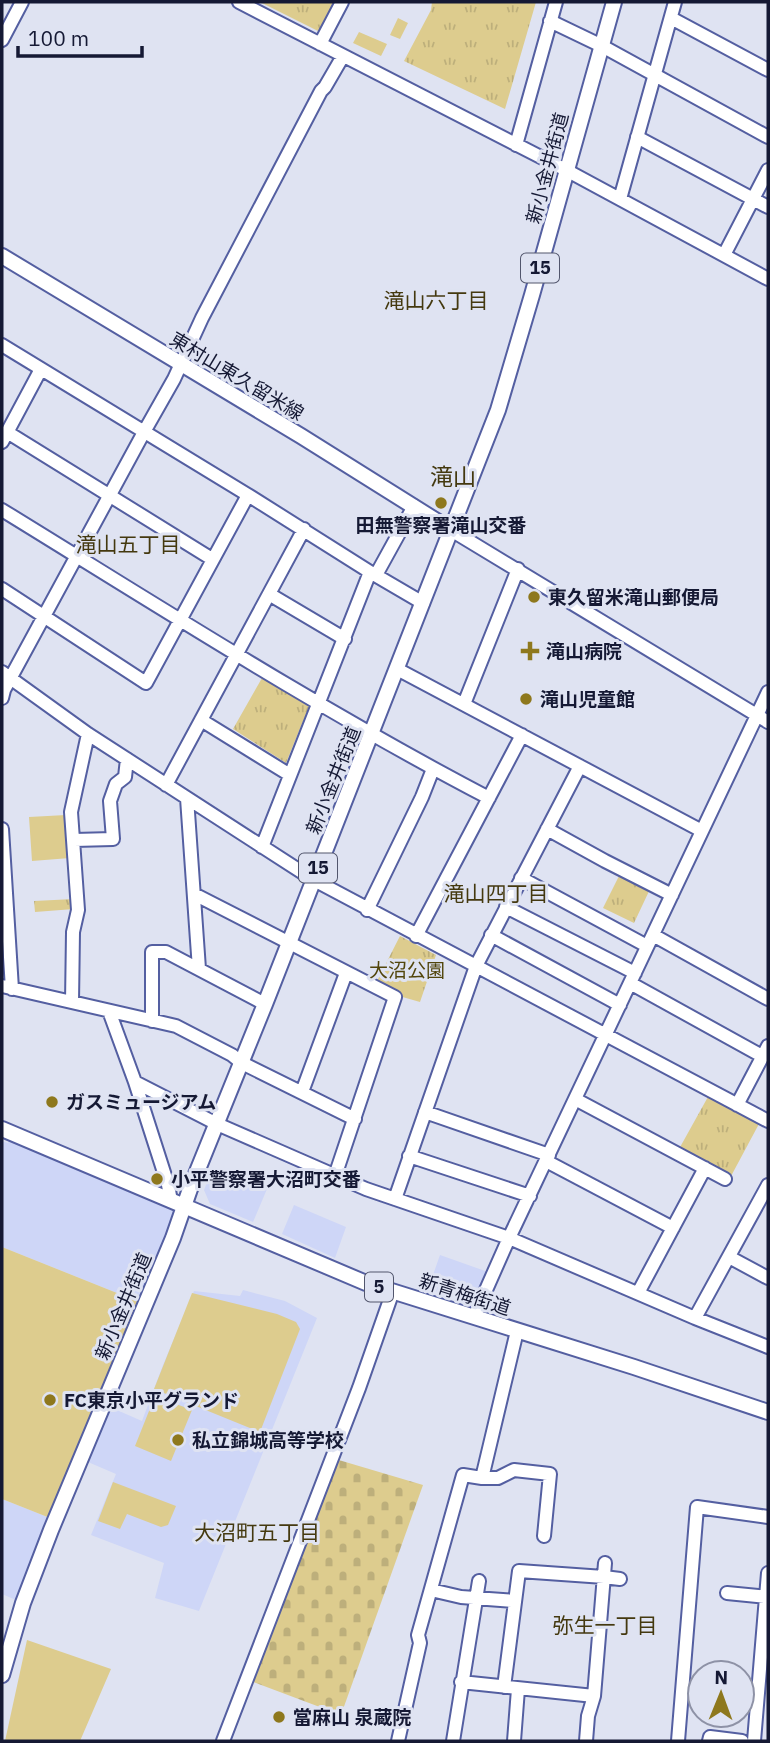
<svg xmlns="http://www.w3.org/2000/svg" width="770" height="1743" viewBox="0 0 770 1743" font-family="'IBM Plex Sans','Noto Sans JP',sans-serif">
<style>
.built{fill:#ced6f7}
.grass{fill:url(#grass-tufts)}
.cemetery{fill:url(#cemetery-stones)}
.pitch{fill:#ddcc8e}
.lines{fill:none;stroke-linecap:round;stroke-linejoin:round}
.minor-casing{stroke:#545fa1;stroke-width:16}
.major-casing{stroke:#545fa1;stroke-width:18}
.minor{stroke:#fff;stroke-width:12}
.major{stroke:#fff;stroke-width:14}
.poi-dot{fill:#8e781d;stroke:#dfe3f2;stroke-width:2.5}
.labels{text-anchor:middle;stroke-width:6;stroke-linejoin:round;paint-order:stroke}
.shield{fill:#dfe3f2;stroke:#52566d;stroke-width:2}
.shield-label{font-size:18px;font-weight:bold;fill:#151934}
.street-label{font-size:19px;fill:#151934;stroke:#dfe3f2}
.poi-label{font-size:19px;font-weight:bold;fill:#151934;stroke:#dfe3f2;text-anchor:start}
.park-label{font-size:19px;fill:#52450b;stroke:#dfe3f2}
.neighbourhood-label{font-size:21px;fill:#44390f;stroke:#dfe3f2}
.quarter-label{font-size:23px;fill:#44390f;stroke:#dfe3f2}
</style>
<defs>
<pattern id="grass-tufts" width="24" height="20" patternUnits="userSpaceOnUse" patternTransform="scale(1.75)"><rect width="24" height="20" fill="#ddcc8e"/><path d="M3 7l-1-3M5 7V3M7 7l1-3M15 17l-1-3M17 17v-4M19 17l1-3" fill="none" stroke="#bdaf7b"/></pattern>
<pattern id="cemetery-stones" width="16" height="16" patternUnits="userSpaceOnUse" patternTransform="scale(1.75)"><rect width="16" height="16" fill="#ddcc8e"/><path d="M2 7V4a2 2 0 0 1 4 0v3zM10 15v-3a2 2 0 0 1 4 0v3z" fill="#bdaf7b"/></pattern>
</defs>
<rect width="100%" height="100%" fill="#dfe3f2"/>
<!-- built -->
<path class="built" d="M12,1133L184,1206L103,1404L142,1421L163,1365L194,1291L240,1296L243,1290L285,1301L317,1318L199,1611L155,1598L164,1563L91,1535L116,1474L81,1459L23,1603L2,1594V1499L50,1518L137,1301L2,1247V1141L8,1143Z
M213,1167L267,1189L253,1222L210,1204L204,1190Z
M294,1205L346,1227L335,1258L282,1234Z
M440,1255L488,1272L471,1303L428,1289Z"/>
<!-- grass -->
<path class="grass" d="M260,2H336L322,33Z
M432,2H536L505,109L404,61L431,10Z
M262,678L310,704L286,763L233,729Z
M621,872L651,887L634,923L603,908Z
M74,899V909L35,912L34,901Z
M400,936L436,955L420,1002L399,996L376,983Z
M709,1095L760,1122L730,1178L679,1149Z"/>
<!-- cemetery -->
<path class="cemetery" d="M332,1458L423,1485L341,1715L248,1680Z"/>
<!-- pitch -->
<path class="pitch" d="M398,18L408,23L400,39L390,35Z
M359,32L387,44L381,56L353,43Z
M66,815L70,858L32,861L29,817Z
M2,1247L137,1301L50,1518L2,1499Z
M192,1293L277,1314L296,1322L300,1329L260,1432L154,1389Z
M155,1396L192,1410L171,1461L135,1446Z
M113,1482L176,1506L168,1525L161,1527L127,1514L120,1529L98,1521Z
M27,1640L111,1669L80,1741H5Z"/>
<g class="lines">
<defs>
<path id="minor" d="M239,2L566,170L768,279
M671,18L768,70
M550,21L602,46L768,137
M2,40L22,2
M320,44L342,2
M637,137L768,207
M516,145L556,2
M620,199L675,2
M724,255L768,170
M2,345L248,495L146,683L2,589
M7,432L212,559
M2,442L41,369
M248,495L370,572L423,603
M2,510C163,609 322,711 489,798
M451,530L768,722
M376,575L414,506
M269,594L345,639
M397,669L702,831
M2,672L88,734L314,880L768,1121
M2,698L4,690L144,432L174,379L202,318L321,91L325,87L343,56
M464,704L518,569
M201,720L290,775
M166,785L304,529
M187,798L199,969
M2,829L12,989
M547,829L605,861L672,895
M74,840L113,839L110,801L116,784L125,777L127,759
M262,847L370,572
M521,878L647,946
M194,894L395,997L335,1176
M506,907L635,973
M367,910L422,797L433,769
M491,935L620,1005
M653,935L768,999
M416,936L522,735
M630,983L762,1056
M2,986L176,1026L232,1055L242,1063L355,1119
M72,1002L73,932L78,910L71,812L88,734
M109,1011L135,1082L168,1185L171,1201
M152,1021V952H166L265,1004
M135,1082L217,1124L366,1189L509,1238L695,1318L768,1347
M302,1092L346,973
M575,1099L725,1179
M737,1105L768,1046
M425,1112L549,1155
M409,1156L530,1196
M546,1161L673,1228
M395,1199L476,966L580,766
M729,1257L768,1278
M638,1293L705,1168
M474,1317L509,1238L768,692
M695,1318L768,1185
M482,1478H498L514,1470L550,1474L544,1536
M431,1590L461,1597L515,1601
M727,1593L768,1597
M461,1682L594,1696
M504,1687L519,1571L604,1577L620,1579
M223,1741L359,1388L393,1291
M398,1741L420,1643L418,1635L463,1475L482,1478L517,1331
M453,1741L479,1581
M514,1741L518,1689
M586,1741L588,1716L594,1696L605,1563
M678,1741L697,1507L768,1517
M709,1741L710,1737L742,1741
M754,1741L768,1573"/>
<path id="major" d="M2,256L301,436L451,530
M2,1129L366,1283L634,1367L768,1412
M2,1675L23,1603L51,1530L173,1238L190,1189L265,1004L498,410L532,295L614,2"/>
</defs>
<!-- minor casing -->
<use href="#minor" class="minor-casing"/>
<!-- major casing -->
<use href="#major" class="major-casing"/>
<!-- minor -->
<use href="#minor" class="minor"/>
<!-- major -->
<use href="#major" class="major"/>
</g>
<!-- markers -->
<g class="poi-dot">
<circle cx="441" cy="503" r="7"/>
<circle cx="534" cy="597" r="7"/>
<path d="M526.5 640.5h7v7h7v7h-7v7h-7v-7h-7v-7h7z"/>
<circle cx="526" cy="699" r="7"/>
<circle cx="52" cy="1102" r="7"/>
<circle cx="157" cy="1179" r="7"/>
<circle cx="50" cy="1400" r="7"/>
<circle cx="178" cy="1440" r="7"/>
<circle cx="279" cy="1717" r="7"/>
</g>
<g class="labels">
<!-- shield labels -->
<g class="shield">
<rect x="521" y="253.5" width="38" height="29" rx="5"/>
<rect x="299" y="853.5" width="38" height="29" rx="5"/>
<rect x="365" y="1272.5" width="28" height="29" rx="5"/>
</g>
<g class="shield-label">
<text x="540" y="274">15</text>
<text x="318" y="874">15</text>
<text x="379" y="1293">5</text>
</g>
<!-- street labels -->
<g class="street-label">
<text transform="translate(547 168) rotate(-75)" y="7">新小金井街道</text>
<text transform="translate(237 376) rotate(31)" y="7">東村山東久留米線</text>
<text transform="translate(333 780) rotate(-68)" y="7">新小金井街道</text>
<text transform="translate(465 1294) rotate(18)" y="7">新青梅街道</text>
<text transform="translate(123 1306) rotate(-67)" y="7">新小金井街道</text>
</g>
<!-- poi labels -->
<g class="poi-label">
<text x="441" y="532" text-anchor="middle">田無警察署滝山交番</text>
<text x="548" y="604">東久留米滝山郵便局</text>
<text x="546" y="658">滝山病院</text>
<text x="540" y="706">滝山児童館</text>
<text x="66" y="1109">ガスミュージアム</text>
<text x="171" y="1186">小平警察署大沼町交番</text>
<text x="64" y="1407">FC東京小平グランド</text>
<text x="192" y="1447">私立錦城高等学校</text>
<text x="293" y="1724">當麻山 泉蔵院</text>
</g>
<!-- park labels -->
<g class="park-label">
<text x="407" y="977">大沼公園</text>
</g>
<!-- neighbourhood labels -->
<g class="neighbourhood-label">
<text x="436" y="308">滝山六丁目</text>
<text x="128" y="552">滝山五丁目</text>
<text x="496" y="901">滝山四丁目</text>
<text x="257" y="1540">大沼町五丁目</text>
<text x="605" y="1633">弥生一丁目</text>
</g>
<!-- quarter labels -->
<g class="quarter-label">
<text x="453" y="485">滝山</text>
</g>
</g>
<!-- border -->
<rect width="770" height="1743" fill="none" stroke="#151934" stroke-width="7"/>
<!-- north arrow -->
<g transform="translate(721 1694) rotate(1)"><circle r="33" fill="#dfe3f2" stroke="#8e92a6" stroke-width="2"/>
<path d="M0-5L12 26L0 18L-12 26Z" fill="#8e781d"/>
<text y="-10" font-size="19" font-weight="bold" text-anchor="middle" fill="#151934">N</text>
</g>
<!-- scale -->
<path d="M18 46v10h124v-10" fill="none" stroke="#151934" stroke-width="3.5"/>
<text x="28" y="46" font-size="21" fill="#151934" stroke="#dfe3f2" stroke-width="5" paint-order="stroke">100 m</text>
</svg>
